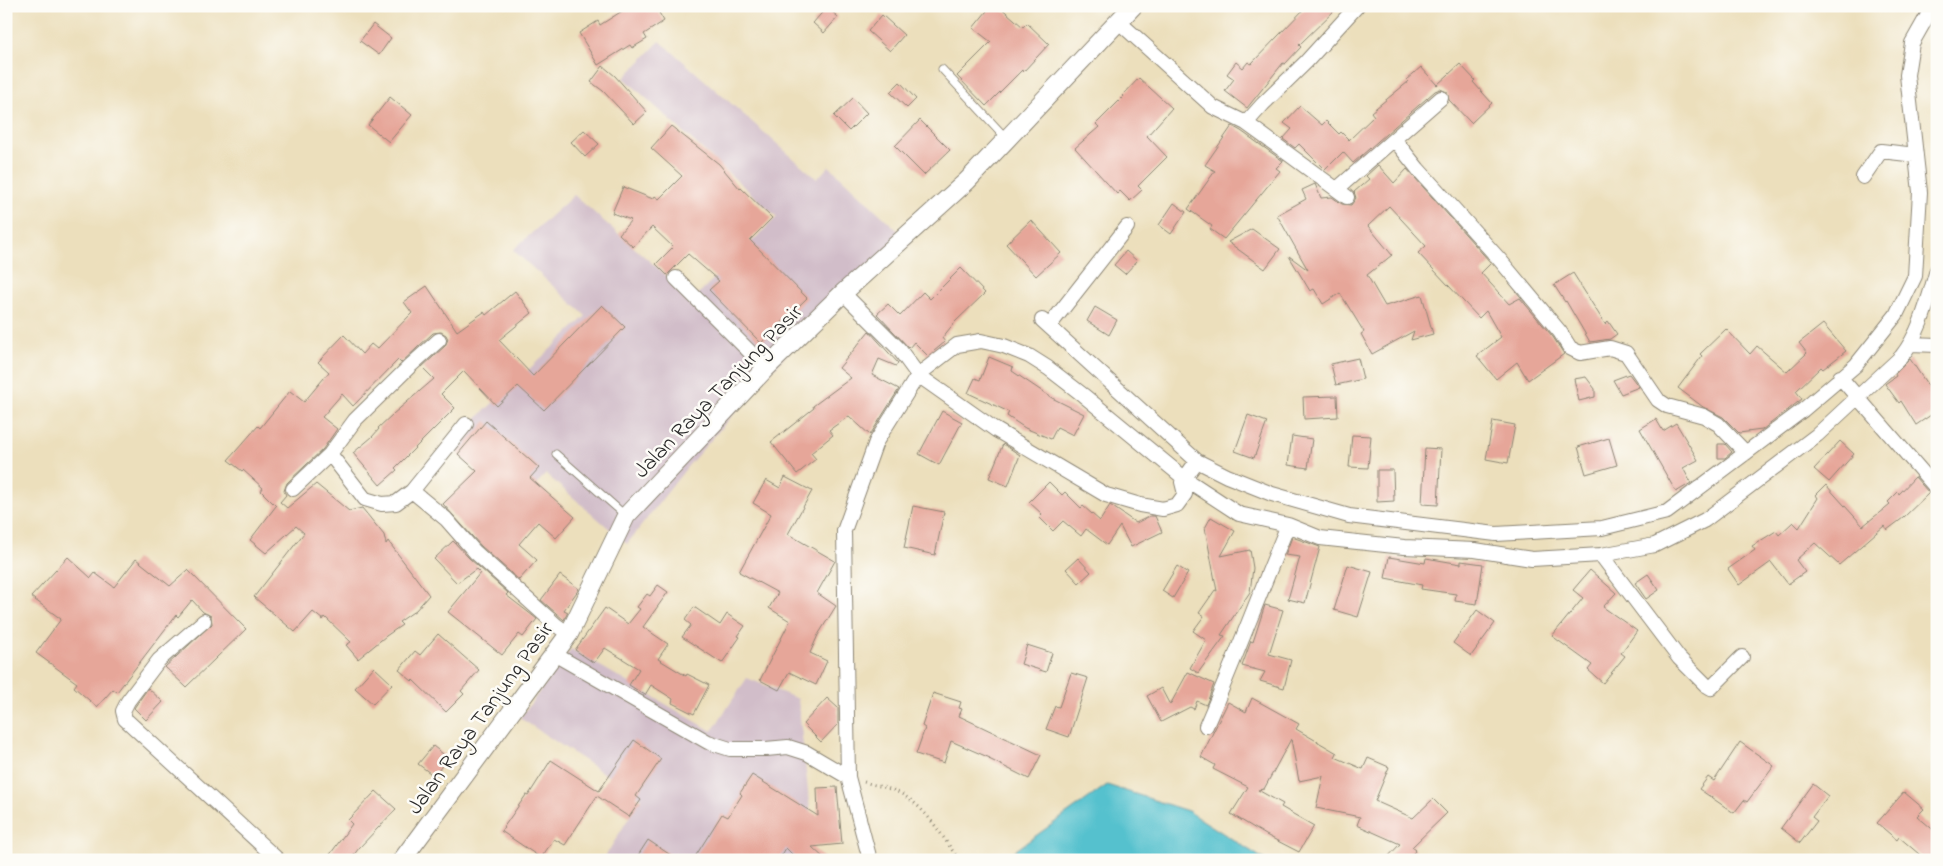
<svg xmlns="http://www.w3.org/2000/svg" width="1943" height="866" viewBox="0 0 1943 866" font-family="'Indie Flower',sans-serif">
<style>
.industrial{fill:#d1bdc9}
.water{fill:#54c1ce;stroke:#40767c}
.building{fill:#e6a699}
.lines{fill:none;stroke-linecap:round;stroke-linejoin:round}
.service-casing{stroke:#8c8574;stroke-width:9}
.minor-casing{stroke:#8c8574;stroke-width:16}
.tertiary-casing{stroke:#8c8574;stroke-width:20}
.path{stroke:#8c8574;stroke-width:3;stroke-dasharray:1 4;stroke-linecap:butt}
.service{stroke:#fff;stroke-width:7}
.minor{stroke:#fff;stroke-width:14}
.tertiary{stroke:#fff;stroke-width:18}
.labels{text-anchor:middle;stroke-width:5;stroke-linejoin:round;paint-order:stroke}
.street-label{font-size:22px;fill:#2b2b2b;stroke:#fdfcf7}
</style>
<rect width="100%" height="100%" fill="#fdfcf7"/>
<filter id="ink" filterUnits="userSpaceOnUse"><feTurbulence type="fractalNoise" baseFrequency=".02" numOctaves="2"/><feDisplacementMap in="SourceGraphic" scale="10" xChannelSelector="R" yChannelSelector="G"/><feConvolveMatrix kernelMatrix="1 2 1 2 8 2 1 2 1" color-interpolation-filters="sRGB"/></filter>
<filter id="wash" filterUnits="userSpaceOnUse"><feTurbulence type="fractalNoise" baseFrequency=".0096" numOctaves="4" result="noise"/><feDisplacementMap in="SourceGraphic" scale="20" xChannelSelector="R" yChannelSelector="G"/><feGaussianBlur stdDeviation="1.12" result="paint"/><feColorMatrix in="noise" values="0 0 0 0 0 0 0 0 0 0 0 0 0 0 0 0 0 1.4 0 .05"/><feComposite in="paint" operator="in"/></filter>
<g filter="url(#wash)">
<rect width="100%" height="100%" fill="#ecdfbc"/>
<!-- industrial -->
<path class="industrial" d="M660,41L817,179L829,166L911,243L784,357L688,466L627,544L546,474L514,507L449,444L586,316L513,250L574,195L693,299L777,217L624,78Z
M571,649L712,731L747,678L798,699L811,818L798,860H603L641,798L520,718Z"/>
<!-- water -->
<path class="water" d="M1107,785L1188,811L1265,860H1007L1009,855Z"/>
<g id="blocks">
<!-- building -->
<path class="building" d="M630,6H655L664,21L644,34L647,39L632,48L630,45L598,65L579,33L598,21L600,25Z
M991,6H999L1023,27L1027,23L1049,44L1023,72L1022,70L986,106L957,76L991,42L973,28Z
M1307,6H1339L1299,45L1301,47L1285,64L1283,63L1247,108L1225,91L1234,79L1227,74L1236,62L1243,68L1248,62L1251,64Z
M827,7L838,17L824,33L813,23Z
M882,15L904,35L890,51L868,31Z
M373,24L391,38L379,55L360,41Z
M1460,64L1475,80L1473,82L1492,103L1471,123L1449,100L1447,92L1440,89L1435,91L1353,163L1343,152L1325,170L1299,144L1295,148L1283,139L1292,129L1284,123L1300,106L1322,125L1326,121L1339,134L1341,132L1349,140L1374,116L1371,112L1408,82L1406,80L1421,67L1437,85Z
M603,66L615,76L647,112L634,124L603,91L591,82Z
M1139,78L1172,108L1147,136L1167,157L1138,186L1142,190L1130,201L1120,191L1117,194L1075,148L1099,127L1096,124L1124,96L1123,95Z
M900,82L916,99L907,108L890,92Z
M390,97L412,115L389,142L368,125Z
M853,98L867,113L849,131L834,116Z
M920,120L950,150L924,175L895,146Z
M671,126L719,164L740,189L741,188L772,218L750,240L807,298L761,343L709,290L719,281L688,254L667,275L656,264L673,247L652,227L633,247L619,234L631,220L612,213L623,187L653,199L655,196L659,199L682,176L651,148Z
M1232,126L1241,131L1283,161L1276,168L1280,171L1224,239L1210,229L1212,226L1188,209L1215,171L1205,165Z
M584,130L599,144L585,157L571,142Z
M1378,165L1394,183L1407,169L1491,263L1481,273L1509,304L1520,298L1553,337L1564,354L1528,380L1517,362L1496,379L1477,356L1501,337L1486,311L1479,318L1418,253L1426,246L1389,206L1368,226L1392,255L1367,275L1385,306L1422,295L1433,334L1411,340L1414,331L1372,354L1361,334L1364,332L1340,293L1323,304L1314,289L1310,291L1289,256L1308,270L1277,215L1306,199L1302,190L1315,184L1321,198L1332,197L1342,204L1351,205L1356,198L1354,192L1369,179L1366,176Z
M1174,203L1186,212L1171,234L1159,225Z
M1031,220L1061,253L1036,276L1006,244Z
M1252,229L1280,249L1265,269L1228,242Z
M1126,251L1137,261L1125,274L1114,265Z
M961,268L985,293L955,322L942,338L945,342L928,356L914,342L909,348L877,314L888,304L900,316L923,292L930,299Z
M1573,273L1605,324L1608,321L1617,334L1610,339L1590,342L1566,301L1565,302L1554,285Z
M427,286L457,331L484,312L486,315L515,291L532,313L499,340L533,376L602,305L625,327L544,410L518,386L497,406L464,371L441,394L455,408L395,468L397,470L380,485L353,453L372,437L379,429L378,428L393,414L434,379L422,367L445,346L448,339L446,335L441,332L433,333L401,363L398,360L353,406L342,394L322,417L337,429L323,449L287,483L284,491L286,495L280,502L287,508L316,484L349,511L362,508L384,535L386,544L388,541L429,595L416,610L399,622L402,625L386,636L358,659L346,645L351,642L325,617L323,620L313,612L295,632L254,597L304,533L296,526L266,553L250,540L276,506L261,491L263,488L243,470L242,471L228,460L258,426L260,428L290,391L304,402L329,372L318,362L344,335L362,354L371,344L377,349L412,313L404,302Z
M1095,307L1117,320L1109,335L1087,321Z
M1823,324L1846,351L1823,369L1821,367L1796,391L1802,399L1762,430L1739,433L1723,417L1703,407L1678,388L1702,356L1700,354L1726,329L1750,354L1757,346L1787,372L1807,353L1799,343Z
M869,331L898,363L896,366L879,359L872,375L899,389L870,435L849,416L829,430L833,435L811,453L816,459L797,474L771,442L814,408L813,406L851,378L839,368Z
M989,357L1013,367L1012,371L1052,398L1084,414L1073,435L1057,427L1051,439L1025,428L1007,416L1009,412L968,393L975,378L980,380Z
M1358,358L1363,379L1336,385L1331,364Z
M1910,359L1937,399V411L1916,425L1901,401L1899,403L1885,384L1896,376L1895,374Z
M1629,374L1639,387L1621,394L1613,380Z
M1586,377L1595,389V397L1579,401L1574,379Z
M1337,396L1338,417L1304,419L1303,397Z
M942,411L962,422L939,465L919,454Z
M1248,415L1267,422L1254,458L1235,451Z
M1656,419L1663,431L1676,423L1698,460L1683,468L1691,483L1676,492L1640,429Z
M486,421L539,468L530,478L575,517L556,538L538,522L519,544L537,560L519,580L481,546L443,504L477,471L458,454Z
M1493,421L1515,425L1508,463L1486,459Z
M1352,435L1371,436L1368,468L1349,467Z
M1292,436L1312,439L1308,468L1288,465Z
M1609,438L1617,465L1586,474L1578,447Z
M1840,441L1854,454L1829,482L1814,469Z
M1003,444L1020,455L1008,486L989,478Z
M1718,444H1725L1732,452L1725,458H1718Z
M1425,448L1441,449L1438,505L1422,504Z
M1377,470H1393L1394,501L1377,502Z
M785,477L812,491L788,534L835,561L817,593L836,606L818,635L810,653L827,661L816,685L789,672L779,690L760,680L790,621L769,608L778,593L739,572L771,514L753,503L766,480L780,488Z
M1915,477L1929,493L1903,518L1887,530L1884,526L1839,565L1815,543L1796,560L1805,572L1788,584L1771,562L1739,585L1728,569L1755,550L1752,546L1776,531L1779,535L1793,522L1799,528L1818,498L1816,495L1826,485L1863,526L1890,504L1888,502L1898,492L1899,494Z
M1049,482L1062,495L1065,492L1081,508L1083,506L1100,521L1110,505L1136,523L1150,516H1155L1162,532L1131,547L1120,526L1107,545L1086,529L1081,536L1063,521L1053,531L1039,517L1042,514L1029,502Z
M913,506L944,512L935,555L904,548Z
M1211,517L1235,531L1221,556L1250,550L1253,568L1250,592L1221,635L1225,636L1198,673L1190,668L1206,640L1193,631L1204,616L1199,613L1215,590L1217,591L1205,528Z
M1292,537L1320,547L1305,603L1288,599L1300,557L1285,555Z
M453,541L469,558L508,593L506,595L537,619L523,637L519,634L502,655L448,612L480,573L476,569L457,583L434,559Z
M68,557L91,578L95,573L114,587L136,559L170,586L188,570L246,629L186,687L165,667L212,624L211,616L203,612L192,600L178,617L176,615L117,692L113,689L97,707L74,687L77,683L36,653L61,619L31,597Z
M1389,557L1425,563L1426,558L1461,564V561L1483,564L1477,604L1455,601L1456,594L1421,589L1422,585L1385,578Z
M1078,558L1091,572L1079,583L1066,569Z
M1348,565L1372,572L1358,617L1334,610Z
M1177,566L1188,573L1173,598L1162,591Z
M1590,570L1616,593L1603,607L1637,631L1621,653L1625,656L1603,683L1588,670L1592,665L1552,636L1583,598L1573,590Z
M1648,574L1659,590L1646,599L1635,583Z
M560,575L579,589L564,610L568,612L564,620L541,600Z
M658,585L668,592L643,627L668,644L658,659L686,676L687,674L709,685L694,714L672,703L673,699L651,685L645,695L629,685L639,669L605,648L594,663L575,650L605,608L628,624L640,609L637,607L647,594L650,596Z
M1265,605L1283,610L1269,654L1291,660L1284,688L1260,681L1265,672L1242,666L1251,641L1253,642Z
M694,607L720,625L727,614L745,626L738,636L740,637L722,663L682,637L691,625L685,620Z
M1477,610L1495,623L1471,656L1453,643Z
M438,634L479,670L461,691L464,694L446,712L413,680L412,681L399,670L415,651L420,655Z
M1027,645L1052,653L1046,672L1021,664Z
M374,667L392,684L373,704L355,688Z
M1188,672L1214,684L1206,705L1197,701L1194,709L1190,707L1161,722L1147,696L1161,688L1170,705Z
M1071,673L1088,678L1069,737L1046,729L1055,706L1059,707Z
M148,688L163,702L146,720L134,708Z
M933,693L961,702L959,708L962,709L959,716L1041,755L1029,779L989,759L990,758L951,741L944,763L916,754L925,728L922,726Z
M827,698L838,708V724L821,742L803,724Z
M1252,698L1299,724L1296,729L1337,753L1335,757L1363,769L1368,758L1389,767L1375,801L1413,818L1433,799L1447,813L1412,847L1416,850L1407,860H1385L1400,844L1357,825L1360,817L1316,808L1323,776L1299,781L1291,739L1264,789L1258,790L1283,804L1281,807L1314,826L1299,852L1266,835L1231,814L1248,787L1213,769L1215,765L1201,757L1228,702L1246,712Z
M634,740L661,759L636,796L641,800L629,817L597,796L565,845L554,839L541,858L501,831L526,795L528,796L551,760L599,791Z
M1740,742L1774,766L1747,802L1744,800L1734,813L1699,789L1708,777L1714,781Z
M433,746L448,758L434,776L418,764Z
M752,775L818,816L817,788L837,787L842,844L812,847L826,860H798L786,848L779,860H693L722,814L728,817L742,795L740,793Z
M1813,784L1828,796L1812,817L1817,821L1800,843L1781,828Z
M376,791L396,809L359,848L350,860H326L352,824L348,820Z
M1904,792L1924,809L1917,816L1937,833V860H1926L1899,837L1897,840L1877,823Z
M648,840L678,860H635Z"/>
</g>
</g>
<g filter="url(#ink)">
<use href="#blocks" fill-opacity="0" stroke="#8c8574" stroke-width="1"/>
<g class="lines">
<defs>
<path id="service" d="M942,69L1006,138
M556,454L626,516"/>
<path id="minor" d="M1119,22L1213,107L1246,123L1347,197
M1246,123L1263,104L1306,62L1357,6
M1394,139L1418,169L1500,260L1560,332L1570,348L1580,353L1610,348L1626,353L1658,400L1667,406L1704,416L1718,424L1746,453
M1863,177L1881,151L1916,155
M1337,189L1441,98
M676,278L766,368
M843,293L899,349L918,375L996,430L1106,495L1140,505L1163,509L1177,505L1185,494L1182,482L1197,461
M1042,320L1197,461L1227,476L1272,494L1349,516L1496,534L1602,528L1667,512L1803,410L1856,365L1896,315L1915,276L1920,192L1907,75L1912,43L1933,6
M1050,325L1127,227
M1911,344L1937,345
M1840,377L1937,489
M330,454L365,499L382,504L396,503L412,491L446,519L475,552L556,625L569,634
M293,489L330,454L355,420L410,366L439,340
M412,491L466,424
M1601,555L1679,658L1706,685L1711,688L1742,657
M204,621L159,660L128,701L123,711L125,719L278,860
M554,654L708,742L730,749H766L788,747L807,753L848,777
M1206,726C1235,660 1260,592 1288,525
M870,860L848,777L844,531L876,442L918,375L957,345L981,341L1004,346L1029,356L1048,368L1083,395L1184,478L1239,514L1288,525L1320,538L1404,547L1475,550L1532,559L1601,555L1655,545L1705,520L1817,435L1901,357C1921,332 1928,300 1937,270"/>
<path id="tertiary" d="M402,860L569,634L626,516L766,368L843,293L967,181L1133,6"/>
</defs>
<!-- service casing -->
<use href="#service" class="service-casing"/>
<!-- minor casing -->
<use href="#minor" class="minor-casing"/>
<!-- tertiary casing -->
<use href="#tertiary" class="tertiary-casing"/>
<!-- path -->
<path class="path" d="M864,782C874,785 885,787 895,791C923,802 942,836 959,860"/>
<!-- service -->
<use href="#service" class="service"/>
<!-- minor -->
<use href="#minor" class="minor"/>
<!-- tertiary -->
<use href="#tertiary" class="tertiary"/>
</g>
</g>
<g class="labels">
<!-- street labels -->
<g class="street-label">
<text transform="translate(717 390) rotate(-46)" y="8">Jalan Raya Tanjung Pasir</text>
<text transform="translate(479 717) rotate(-54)" y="8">Jalan Raya Tanjung Pasir</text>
</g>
</g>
<!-- margin -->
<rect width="1943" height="866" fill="none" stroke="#fdfcf7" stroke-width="25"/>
</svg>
